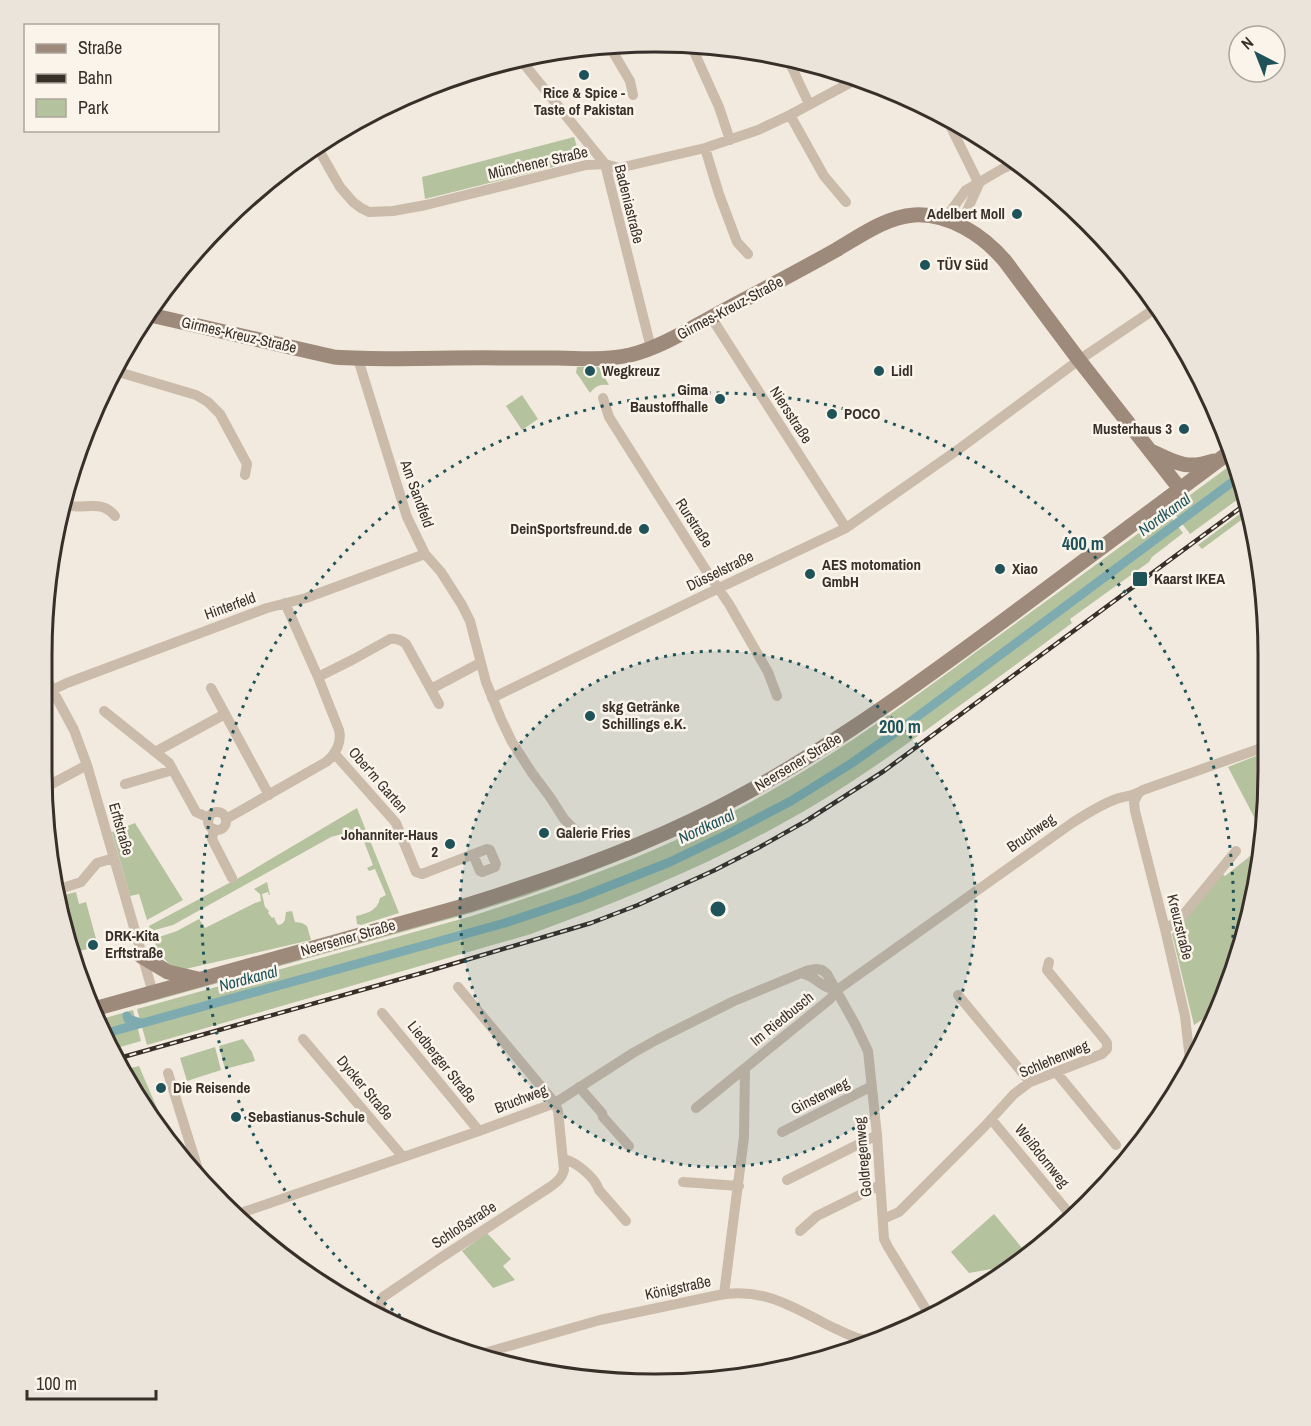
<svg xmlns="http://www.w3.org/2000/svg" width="1311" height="1426" viewBox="0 0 1311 1426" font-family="'Archivo Narrow',sans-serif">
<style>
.green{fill:#b4c29e}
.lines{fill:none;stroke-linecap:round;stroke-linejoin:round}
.canal{stroke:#7dabaf;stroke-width:9}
.street{stroke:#cbbbaa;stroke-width:10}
.secondary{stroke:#9e8a7b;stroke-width:15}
.rail-casing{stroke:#382f29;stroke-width:4.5}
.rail{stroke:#faf4eb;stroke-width:2;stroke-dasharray:7;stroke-linecap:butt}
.ring{fill:none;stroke:#1f535a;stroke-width:3;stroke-dasharray:3 6}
.poi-dot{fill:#1f535a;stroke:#faf4eb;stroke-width:2}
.labels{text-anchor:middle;stroke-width:5;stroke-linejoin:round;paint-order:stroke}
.poi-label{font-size:15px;font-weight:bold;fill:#382f29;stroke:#faf4eb;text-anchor:start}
.street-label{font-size:15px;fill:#382f29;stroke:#faf4eb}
.water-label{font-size:16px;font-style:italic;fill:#1f535a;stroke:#faf4eb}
.rim{fill:none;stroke:#382f29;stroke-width:3}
.centre{fill:#1f535a;stroke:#faf4eb;stroke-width:3}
.ring-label{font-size:18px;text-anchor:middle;font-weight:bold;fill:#1f535a;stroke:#faf4eb;stroke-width:5;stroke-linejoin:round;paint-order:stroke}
</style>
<rect width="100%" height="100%" fill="#f2eade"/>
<!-- green -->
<path class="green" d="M574,137L581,160L425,199L422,177Z
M577,367H599L609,385C600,384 595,386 590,393L578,375L576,373Z
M522,395L538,419L522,430L506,406Z
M1235,462L1245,494L1190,534L1171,509Z
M1249,507L1252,519L1248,515L1202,549L1198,545Z
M1163,510L1164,511L896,707L793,773L743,802L696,826L636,854L580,876L525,896L471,913L139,1005L137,1003L471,911C507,899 542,888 578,875C652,847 726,812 794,771C859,732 920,688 981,643C1041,599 1102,554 1163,510Z
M1167,512L1183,533L1152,557L1149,562L1070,619L1072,623C1032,653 992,682 951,712C907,744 863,776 816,804C726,858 630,898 531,934L147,1045L137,1009L472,916C549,891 625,865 697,830C798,781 890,716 980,649C1043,604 1105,558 1167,512Z
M1266,752V753L1264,836L1228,767Z
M357,808L399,913L361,925L357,924L356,916C368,913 377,911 380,898L386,895L375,869L369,871L367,868L373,865L363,839L355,841L358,834L347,829L344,836L338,835L331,837L173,925L151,931L149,926L244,875Z
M135,823L183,900L147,920L139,894L130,896L112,832Z
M1264,845L1237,967L1217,1010L1194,1025L1172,934L1221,872L1225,876Z
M267,882L270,895H269L268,892L262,894L265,907L269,911L268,913L272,918L274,917L276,922L278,925C286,924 285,918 286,912L292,911L295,922L302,923L307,926L311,940L181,970C167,967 159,952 153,939L177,931L199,919L205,928L255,903L261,901L260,894L254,889Z
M76,892L79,904L86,902L98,946L76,952L64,909L71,906L64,908L60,896Z
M133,1010L141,1041L110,1050L105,1042L98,1020Z
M243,1039L252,1052L255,1061L225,1069L219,1046Z
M215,1047L221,1070L187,1081L180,1058Z
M139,1066L175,1150L169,1144L123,1070Z
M994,1214L1027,1254L1014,1265L969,1273L951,1252Z
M487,1233L511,1259L503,1266L515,1280L493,1288L462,1251Z"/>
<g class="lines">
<!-- canal -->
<path class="canal" d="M127,1016L128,1019L141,1023
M103,1034L505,923L579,898L670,862L726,835L791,801L852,763L906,725L1239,477"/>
<!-- street -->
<path class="street" d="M691,45L719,107L730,140
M610,47L630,81L633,95
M787,57L809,104
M520,59L605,164L651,348
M790,115L824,176L846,202
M947,119L979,184
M316,145L340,187L353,202L361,208L369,212L393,211L426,205L586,165L605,164L619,168L705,148L758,130L790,115L857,79
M705,148L719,194L737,242L748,254
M944,220L966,190L1002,169L1017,162
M960,226L979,184
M711,317L846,528
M358,359L407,517L425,554L441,572L462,605L470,621L486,682L501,719L512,742L532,773L550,797L564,819L576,831
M115,371L196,395L208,402L220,414L247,464L245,475
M603,398L609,417L709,575L729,604L768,672L777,696
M63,504C82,512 100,497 115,516
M318,677L354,659L390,639C397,638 401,640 406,644L439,704
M47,680L74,730L87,765L153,993
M211,688L269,795
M431,689L480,663
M46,693L67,683L267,608L306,598L425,554
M492,698L719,588L846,528L959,449L1079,360L1159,306
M104,711L169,763L196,812L209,818
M155,752L225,714
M334,753L396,823L416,872L422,874L487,849L490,850L496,864L495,867L482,872L480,871L473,854
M125,784L173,770
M44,788L87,765
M1138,794L1134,802L1135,811L1165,929L1185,1016L1191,1069
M208 821a9 9 0 1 1 18 0a9 9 0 1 1-18 0Z
M226,819L326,762C336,754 342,742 339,730L318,677L285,603
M214,829L212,839L232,878
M54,891L81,882L97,863L114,858
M1165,929L1179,920L1236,851
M801,973C817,976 820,988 837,990
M958,995L1030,1082
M382,1013L479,1131
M303,1039L403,1157
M1056,1072L1116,1145
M168,1073L201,1179
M579,1087L602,1113L603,1117L629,1146
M696,1108L830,999L837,990L1072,823C1086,814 1100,805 1116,799C1125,796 1135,796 1143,790L1267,746
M991,1119L1068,1212
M782,1132L872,1086
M564,1159C576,1162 595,1177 599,1190L626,1221
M787,1180L877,1135
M683,1182L739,1186
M235,1215L479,1131L555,1103L633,1053L658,1039L734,1001L806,971L816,969L822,970L827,974L855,1024L868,1051L877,1135L884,1239L888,1247L930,1316
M883,1219L899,1212L984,1127L1014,1094L1030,1082L1102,1054L1107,1049V1043L1105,1040L1047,970L1049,962
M800,1231L817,1216L880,1185
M724,1294L744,1137L745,1069
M383,1316C380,1308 379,1304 383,1297L442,1257L550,1187C557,1182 562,1178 564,1170L558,1111L555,1103L458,987
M477,1355L600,1320L719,1295C763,1287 793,1307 830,1326C847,1334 860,1342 879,1341"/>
<!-- secondary -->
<path class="secondary" d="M146,314L334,357C390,361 447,357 502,358C521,358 539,358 557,358C581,359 606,360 630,355C659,348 686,331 712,317C753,295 795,273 836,250C860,236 886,217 914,215C949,213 983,235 1005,261L1079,360L1180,489
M1153,452C1176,463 1187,470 1213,461
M141,956L168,972L198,979
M94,1009L471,904C546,880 620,855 691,821C803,768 903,695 1003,621C1079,564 1155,508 1231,451"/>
<defs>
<path id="rail" d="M116,1059L422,973L591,923L638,905L715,870L758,848L806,821L884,771L1247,503"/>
</defs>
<!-- rail casing -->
<use href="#rail" class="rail-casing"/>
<!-- rail -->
<use href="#rail" class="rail"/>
</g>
<!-- distance rings -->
<circle cx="718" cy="909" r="258" fill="#1f535a" fill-opacity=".12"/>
<g class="ring">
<circle cx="718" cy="909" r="258"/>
<path d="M422 1332A516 516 0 1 1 1228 985"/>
</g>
<!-- markers -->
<g class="poi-dot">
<circle cx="584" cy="75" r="6"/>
<circle cx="1017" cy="214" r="6"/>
<circle cx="925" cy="265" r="6"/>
<circle cx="590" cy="371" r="6"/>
<circle cx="879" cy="371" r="6"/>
<circle cx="720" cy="399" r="6"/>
<circle cx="832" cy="414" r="6"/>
<circle cx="1184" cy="429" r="6"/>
<circle cx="644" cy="529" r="6"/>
<circle cx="1000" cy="569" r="6"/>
<circle cx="810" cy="574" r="6"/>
<rect x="1132" y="571" width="16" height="16" rx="3"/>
<circle cx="590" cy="716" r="6"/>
<circle cx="544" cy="833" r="6"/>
<circle cx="450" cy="844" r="6"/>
<circle cx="93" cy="945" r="6"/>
<circle cx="161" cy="1088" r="6"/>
<circle cx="236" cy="1117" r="6"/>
</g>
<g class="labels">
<!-- poi labels -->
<g class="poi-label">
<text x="584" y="98" text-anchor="middle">Rice &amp; Spice -<tspan x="584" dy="17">Taste of Pakistan</tspan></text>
<text x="1005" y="219" text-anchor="end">Adelbert Moll</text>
<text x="937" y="270">TÜV Süd</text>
<text x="602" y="376">Wegkreuz</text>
<text x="891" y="376">Lidl</text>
<text x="708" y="395" text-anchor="end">Gima<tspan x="708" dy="17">Baustoffhalle</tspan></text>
<text x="844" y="419">POCO</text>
<text x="1172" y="434" text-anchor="end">Musterhaus 3</text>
<text x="632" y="534" text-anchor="end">DeinSportsfreund.de</text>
<text x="822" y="570">AES motomation<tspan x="822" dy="17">GmbH</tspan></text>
<text x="1012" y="574">Xiao</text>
<text x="1154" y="584">Kaarst IKEA</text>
<text x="602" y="712">skg Getränke<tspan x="602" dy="17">Schillings e.K.</tspan></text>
<text x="556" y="838">Galerie Fries</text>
<text x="438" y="840" text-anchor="end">Johanniter-Haus<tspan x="438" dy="17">2</tspan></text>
<text x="105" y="941">DRK-Kita<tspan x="105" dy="17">Erftstraße</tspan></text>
<text x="173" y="1093">Die Reisende</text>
<text x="248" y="1122">Sebastianus-Schule</text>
</g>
<!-- street labels -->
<g class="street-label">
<text transform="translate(538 163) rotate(-13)" y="5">Münchener Straße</text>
<text transform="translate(629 204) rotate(76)" y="5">Badeniastraße</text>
<text transform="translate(730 308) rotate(-28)" y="5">Girmes-Kreuz-Straße</text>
<text transform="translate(239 335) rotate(13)" y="5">Girmes-Kreuz-Straße</text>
<text transform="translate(791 415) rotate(57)" y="5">Niersstraße</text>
<text transform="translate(417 494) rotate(70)" y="5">Am Sandfeld</text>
<text transform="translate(694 523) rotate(57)" y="5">Rurstraße</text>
<text transform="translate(720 571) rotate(-26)" y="5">Düsselstraße</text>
<text transform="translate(230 606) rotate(-20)" y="5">Hinterfeld</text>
<text transform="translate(798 762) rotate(-31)" y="5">Neersener Straße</text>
<text transform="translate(378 780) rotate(49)" y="5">Ober'm Garten</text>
<text transform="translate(121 829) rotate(74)" y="5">Erftstraße</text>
<text transform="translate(1031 833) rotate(-35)" y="5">Bruchweg</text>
<text transform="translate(1180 927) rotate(76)" y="5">Kreuzstraße</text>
<text transform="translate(348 938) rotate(-16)" y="5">Neersener Straße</text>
<text transform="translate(782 1019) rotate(-39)" y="5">Im Riedbusch</text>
<text transform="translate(1054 1059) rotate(-23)" y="5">Schlehenweg</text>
<text transform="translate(442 1062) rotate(51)" y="5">Liedberger Straße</text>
<text transform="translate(365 1088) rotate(50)" y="5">Dycker Straße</text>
<text transform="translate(820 1096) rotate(-27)" y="5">Ginsterweg</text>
<text transform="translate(521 1099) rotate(-21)" y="5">Bruchweg</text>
<text transform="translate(1042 1156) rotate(51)" y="5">Weißdornweg</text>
<text transform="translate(863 1157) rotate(-95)" y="5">Goldregenweg</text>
<text transform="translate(464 1225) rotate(-33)" y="5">Schloßstraße</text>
<text transform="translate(678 1288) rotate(-12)" y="5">Königstraße</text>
</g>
<!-- water labels -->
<g class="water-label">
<text transform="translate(1164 514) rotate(-36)" y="6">Nordkanal</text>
<text transform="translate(706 826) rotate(-25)" y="6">Nordkanal</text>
<text transform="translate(248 978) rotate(-15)" y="6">Nordkanal</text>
</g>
</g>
<!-- crop -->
<path d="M0 0H1311V1426H0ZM655 52H655A603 603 0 0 1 1258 655V771A603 603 0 0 1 655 1374H655A603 603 0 0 1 52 771V655A603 603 0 0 1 655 52Z" fill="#eae4db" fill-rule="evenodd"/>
<path class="rim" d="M655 52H655A603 603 0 0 1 1258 655V771A603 603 0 0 1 655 1374H655A603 603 0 0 1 52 771V655A603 603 0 0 1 655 52Z"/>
<circle cx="718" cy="909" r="9" class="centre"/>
<g class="ring-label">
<text x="1083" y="550">400 m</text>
<text x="900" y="733">200 m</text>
</g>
<!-- legend -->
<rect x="24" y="24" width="195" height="108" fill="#faf4eb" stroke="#aca59d" stroke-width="1.5"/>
<rect x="36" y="44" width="30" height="9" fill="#9e8a7b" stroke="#aca59d" stroke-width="1.5"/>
<text x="78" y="54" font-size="18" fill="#382f29">Straße</text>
<rect x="36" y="74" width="30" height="9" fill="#382f29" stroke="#aca59d" stroke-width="1.5"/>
<text x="78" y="84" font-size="18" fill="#382f29">Bahn</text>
<rect x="36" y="99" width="30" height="18" fill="#b4c29e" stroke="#aca59d" stroke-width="1.5"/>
<text x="78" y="114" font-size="18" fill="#382f29">Park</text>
<!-- north arrow -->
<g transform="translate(1257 54) rotate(318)"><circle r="28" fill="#faf4eb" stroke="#aca59d" stroke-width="1.5"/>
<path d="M0-4.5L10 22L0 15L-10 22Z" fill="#1f535a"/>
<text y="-9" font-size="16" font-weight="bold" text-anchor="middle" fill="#382f29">N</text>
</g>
<!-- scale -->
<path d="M27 1390v9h129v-9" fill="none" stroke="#382f29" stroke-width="3"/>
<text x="36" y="1390" font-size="18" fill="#382f29" stroke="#faf4eb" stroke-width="4.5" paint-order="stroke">100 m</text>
</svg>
